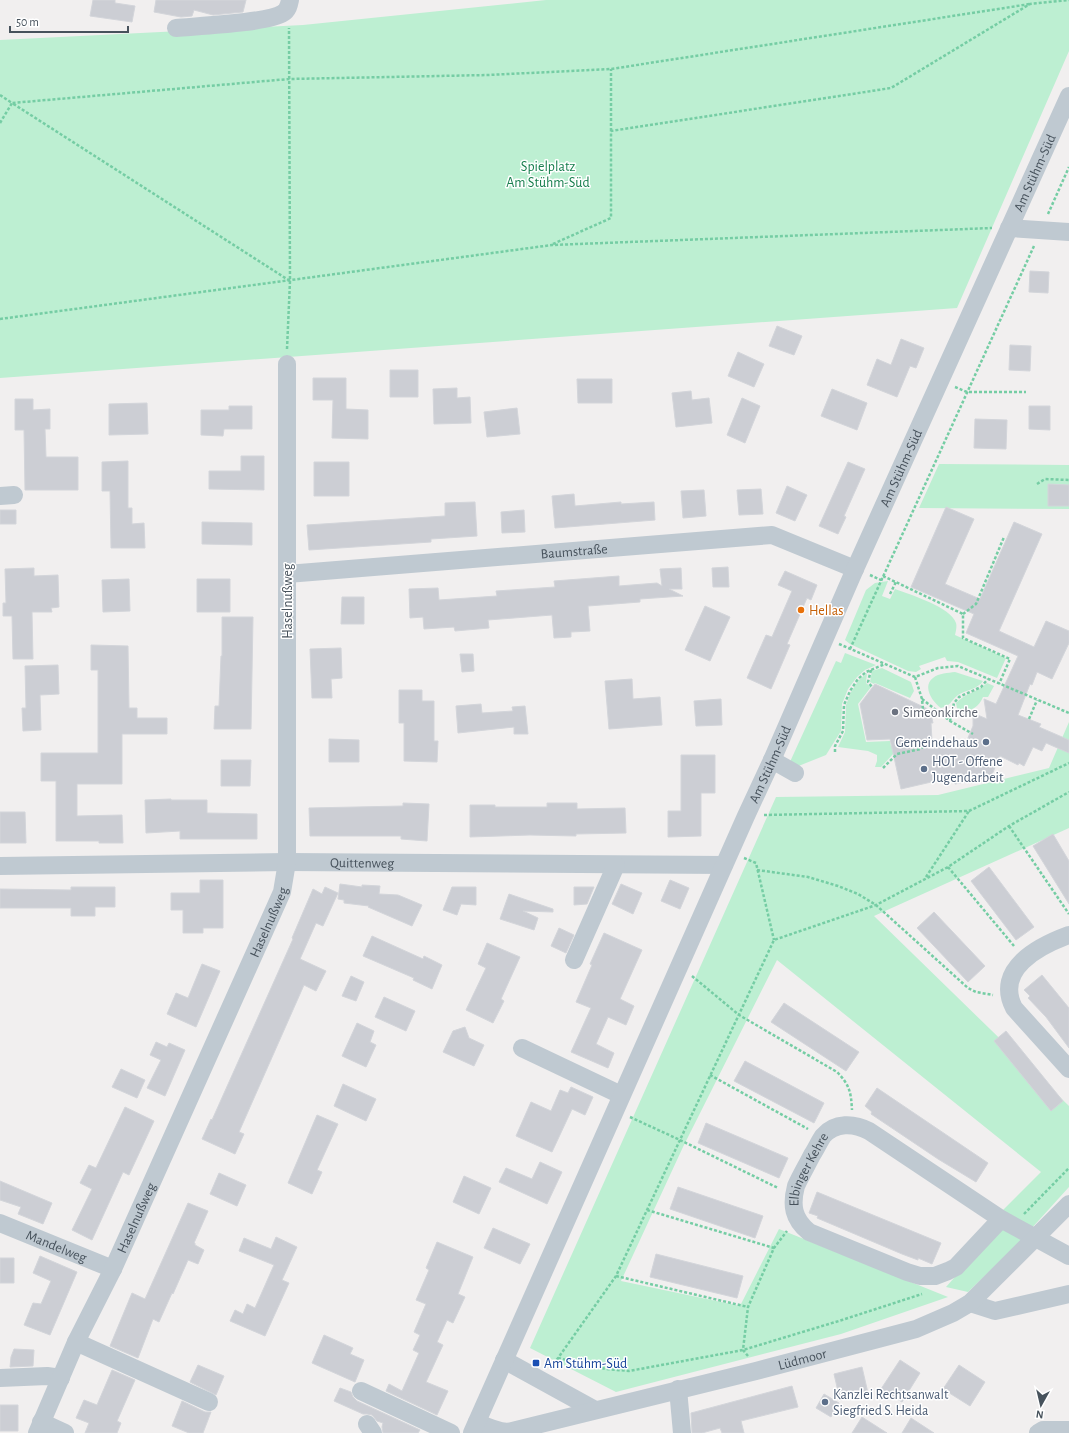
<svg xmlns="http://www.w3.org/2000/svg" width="1069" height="1433" viewBox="0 0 1069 1433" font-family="'Alegreya Sans',sans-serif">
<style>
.green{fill:#bdefd2}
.building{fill:#ccced4;stroke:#d3d5da}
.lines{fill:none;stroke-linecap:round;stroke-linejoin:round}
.path{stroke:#75cda4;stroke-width:2.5;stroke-dasharray:3 2;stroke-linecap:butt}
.minor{stroke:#bfc9d1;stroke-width:18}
.food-dot{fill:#e8710a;stroke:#fff;stroke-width:1.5}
.worship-dot{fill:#6b7280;stroke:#fff;stroke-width:1.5}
.service-dot{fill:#5c6f8a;stroke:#fff;stroke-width:1.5}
.transit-dot{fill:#1a4fb4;stroke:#fff;stroke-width:1.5}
.labels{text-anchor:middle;stroke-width:3;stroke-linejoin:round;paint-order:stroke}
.park-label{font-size:14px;fill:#177e4d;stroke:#fff}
.street-label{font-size:14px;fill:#47525c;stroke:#fff}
.food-label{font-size:14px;fill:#c56008;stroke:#fff;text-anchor:start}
.worship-label{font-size:14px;fill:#5b616d;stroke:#fff;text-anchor:start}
.service-label{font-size:14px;fill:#4e5e75;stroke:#fff;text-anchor:start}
.transit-label{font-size:14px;fill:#164399;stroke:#fff;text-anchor:start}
</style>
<rect width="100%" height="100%" fill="#f1efef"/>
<!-- green -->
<path class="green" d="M546,0H1069V51L957,308L0,378V40L303,25Z
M939,464L1069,465V509L919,508Z
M888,581L882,596L890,599L895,589C911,595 951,607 956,623C957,626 956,631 955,635L1006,658L997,678L958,662L947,661L945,657L919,666L921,669L916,672L908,671L850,644L845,640L866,590L875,583Z
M845,653L876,665L865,670L857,677L848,689L842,704L841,731L826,755L796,767L789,764L836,661L841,663Z
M882,668L911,682L914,691L910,698L875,683L874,684L870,682L872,671Z
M955,672L983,681C978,689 966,690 958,695C950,701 952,705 941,708C932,702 922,686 933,678C939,673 948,673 955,672Z
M867,673L866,683L871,687L858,704L866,742L890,741L891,746H896L894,753L881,767H875L877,761V755L868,751L838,747L845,732L846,705L851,692L859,680Z
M987,683L994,686L988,697H983C979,707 971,711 961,712L957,708L956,703C965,693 978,692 987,683Z
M1069,722V828L874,916L1069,1106V1187L1030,1230L1003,1210L1041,1172L777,960L683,1147L621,1281L740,1306L779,1229L948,1297L841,1334L616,1392L530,1348L776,797L938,795L1049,768Z
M1002,1224L1022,1240L968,1292L946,1287Z"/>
<!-- building -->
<path class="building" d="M93,0H115V3L135,6L132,22L90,16Z
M156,0H246L243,12L213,15L194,10L192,16L181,17L154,12Z
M1030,271L1049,272L1048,293L1029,292Z
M777,326L802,336L794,355L769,346Z
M901,339L924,348L916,368L910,366L897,397L867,385L877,359L891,365Z
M1010,345L1031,346L1030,371L1009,370Z
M738,352L764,364L754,387L728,376Z
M390,370H418V397H390Z
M313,378H346V409L368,410V439L332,438L333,400H313Z
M577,379H612V403H578Z
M457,388V398L470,397L471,423L434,424L433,389Z
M832,389L867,403L857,430L821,416Z
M691,391L692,400L709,398L712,423L676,427L672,393Z
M742,398L760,406L745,443L727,435Z
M15,399H33V410L50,409V429H45L46,457H78V490H25L24,430H15Z
M147,403L148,434L109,435V404Z
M229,406H252V429H224L223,436L201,435V410H229Z
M1029,406H1050V430L1029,429Z
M517,408L520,434L487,437L484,412Z
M975,419L1007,420L1006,449L974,448Z
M241,456H264V490L209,489V471H241Z
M128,461V508H132V524L144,523L145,548H111L110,491H102V462Z
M314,462H349V496H314Z
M848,462L865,469L844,516L846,517L838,534L819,526Z
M1048,484L1069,485V506H1048Z
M787,486L807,495L795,521L776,513Z
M761,489L763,514L739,515L737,490Z
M704,490L706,516L683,518L681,491Z
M574,494L575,506L621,502V504L654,502L655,520L555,528L552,496Z
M475,502L477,536L431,539V542L309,550L307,525L445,516V503Z
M946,507L974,519L945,584L980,599L1014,522L1042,534L999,631L1034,647L1046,621L1069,631V643L1052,679L1037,672L1032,685L1030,684L1018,715L1041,724L1039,727L1069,740V753L1046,743L1042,751L1033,747L1024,766L1019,763L1018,765L1000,756L991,777L955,784L953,777L901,789L890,739L867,740L860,704L875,684L930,710L933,723H931L932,741L947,749L965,745L973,726V713L987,719L984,699L996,704L1018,656L966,633L974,614L911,587Z
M0,510H16V524H0Z
M524,510L525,532L502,533L501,512Z
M202,522L252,523V545L202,544Z
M728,567L729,587H713L712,568Z
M34,568V576L58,575L59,607L51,608L52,612H32L33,659H13L12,616H3V603H6L5,569Z
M681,568L682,589H669L683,596L640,599V602L588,606L590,631L571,632V637L554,638L552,615L488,620L489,628L455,631L454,627L424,629L423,617L410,618L409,589L438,588L439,600L497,596L496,591L555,587L554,581L619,576V586L657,583L662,586L660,569Z
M785,571L817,585L811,600L807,598L787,644L790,645L771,689L747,678L766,635L772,637L792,591L778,585Z
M129,579L130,611L103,612L102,580Z
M197,579H230V612H197Z
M342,597H364V624H341Z
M705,606L730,617L710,661L685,650Z
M222,617H253L251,729H214L215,706H219L221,656H222Z
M91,645L128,646L129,708H137V718H167V734H122V784H77V816L122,815L123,843H99V841H56V781H41V753H98V670H91Z
M341,648L342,678L331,679L332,698H312L310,649Z
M460,654H473L474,671L462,672Z
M58,665L59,694L40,695L41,730L23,731L22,708H26L25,666Z
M632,679L633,699L660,697L662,725L609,729L605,681Z
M399,690H422V701H434V741H438L437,762L404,761V723H399Z
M721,699L722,725L696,726L694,701Z
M481,704L482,713L513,711L512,707L525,706L528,734H514V727L458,733L456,706Z
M329,739L359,740V762H329Z
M681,755H715V793H701V836L668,837V811H681Z
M221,760H251L250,786H221Z
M171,799V800H207V813L257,814V839H180V831L146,833L145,800Z
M403,803L429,804L427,841L401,839V836H310L309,808L403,806Z
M547,803H577V809L625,808L626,833L576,834V836L530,835L470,837V805H495V807H547Z
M0,812H25L26,843H0Z
M1053,834L1069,861V904L1033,846Z
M989,867L1034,927L1016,940L971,881Z
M200,880H223V928H203V933H183V910H171V893H200Z
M670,880L689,888L680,909L661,901Z
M340,884L362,887V885L380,886L379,894L398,895L422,905L412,926L368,907L369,906L344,903V900L338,899Z
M621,884L642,893L633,914L612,904Z
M71,887H115V907H95V916H71V908H0V889L71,890Z
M325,887L338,893L323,926L316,923L300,959L326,971L316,991L304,985L239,1132L244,1134L235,1154L202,1139L211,1119L212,1120L293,939L292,938L313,889L322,894Z
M452,887H476V905L461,904L457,915L443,910Z
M574,887H594L587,904L574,905Z
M509,894L553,909V912L523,911L538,918L534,930L500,919Z
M934,912L985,966L968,982L917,928Z
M559,928L574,935L566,953L551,946Z
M604,933L642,950L620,999L634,1006L626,1025L608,1017L596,1044L614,1053L608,1068L571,1052L591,1008L576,1002L592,965L590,964Z
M372,936L423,959L424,956L442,965L432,989L413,980L414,978L363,956Z
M487,943L520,957L501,999L504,1001L493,1023L466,1010L486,968L478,964Z
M202,964L220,971L196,1027L167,1014L176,993L188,998Z
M1042,975L1069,1008V1048L1046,1017L1028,998L1030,996L1024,990Z
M351,976L364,982L356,1001L342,996Z
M384,997L415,1011L406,1031L375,1017Z
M784,1003L859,1052L846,1071L771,1022Z
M357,1023L374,1031L370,1042L376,1045L366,1067L342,1056Z
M465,1027L469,1038L484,1045L474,1066L443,1052L453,1031Z
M1006,1031L1063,1101L1051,1111L994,1041Z
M156,1042L167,1047L169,1043L185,1050L165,1096L147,1088L161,1060L150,1055Z
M745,1061L824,1103L814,1123L734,1081Z
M121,1069L145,1080L137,1098L112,1087Z
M343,1084L376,1099L366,1121L334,1106Z
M571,1087L593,1097L585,1115L572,1109L552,1152L516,1136L531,1102L551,1111L560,1090L568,1093Z
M877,1088L988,1163L976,1182L938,1159L871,1114L872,1112L865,1106Z
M125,1107L154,1121L129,1175L123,1172L92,1240L72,1230L92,1189L80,1183L89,1165L96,1168Z
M317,1115L338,1124L317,1170L322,1172L312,1194L288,1183Z
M706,1123L788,1158L779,1178L698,1143Z
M540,1162L562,1172L547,1204L499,1182L506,1168L532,1179Z
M219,1173L246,1185L237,1206L210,1194Z
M464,1176L491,1188L479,1214L453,1202Z
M0,1181L52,1203L43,1224L18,1214L21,1207L0,1200Z
M678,1187L763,1216L755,1238L670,1209Z
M817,1192L941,1243L932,1264L918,1258V1260L902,1254L817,1218L818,1216L809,1213Z
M188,1203L208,1211L194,1243H195V1245L204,1250L198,1264L188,1260L173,1294L172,1293L159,1322L153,1319L138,1358L110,1346L132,1293L145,1299Z
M493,1228L530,1244L520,1264L484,1248Z
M276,1237L297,1247L282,1280L289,1283L265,1336L230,1321L235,1310L243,1314L247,1304L255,1308L274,1265L239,1251L244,1238L271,1249Z
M437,1242L473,1257L458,1294L465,1297L453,1323L447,1320L437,1342L443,1345L426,1382L448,1391L437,1415L386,1391L389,1384L402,1391L419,1353L413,1350L420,1335L414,1332L426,1304L416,1300L429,1270L426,1268Z
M656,1254L743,1276L737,1298L650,1277Z
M40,1256L77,1272L50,1335L24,1325L33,1303L41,1304L51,1281L33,1273Z
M0,1258H14V1283H0Z
M324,1335L353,1348L350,1354L364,1360L355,1382L312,1363Z
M14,1349L34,1350L33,1366L10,1367L11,1357Z
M900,1360L920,1373L902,1402L881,1389Z
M198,1365L224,1376L216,1395L190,1382Z
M959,1365L985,1382L970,1406L943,1389Z
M862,1367L868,1393L840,1400L834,1374Z
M112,1370L135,1380L117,1421L121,1423L117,1433H85L89,1423L76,1418L84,1400L97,1405Z
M792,1386L798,1407L741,1421L744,1433H722L720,1428L702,1433H692L691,1413Z
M340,1388L351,1392L353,1397L357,1401L420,1430L418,1433H383L382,1427L383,1423L377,1421L372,1415L367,1414H363L334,1401Z
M824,1394L839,1403L831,1417L816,1408Z
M182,1401L205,1412H211L203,1433H189L172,1426Z
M0,1405H18V1431H0Z
M862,1417L887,1433H852Z
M911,1418L934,1433H902Z"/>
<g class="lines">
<!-- path -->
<path class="path" d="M0,95L12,103L289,79L488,75L611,69L1030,4
M0,123L12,103L290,281
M611,131V69
M1048,214L1069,167
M553,244L611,218V131L891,88L1030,4L1069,0
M0,319L552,245L992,228
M287,349L290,281L289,28
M955,387L967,392H1026
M1037,484L1045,479L1069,480
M870,575L881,580
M883,576L963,614V638L1010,659L999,684
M890,594L896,582
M963,614L976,604L1004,537
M839,644L915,677L938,668L958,666L1069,713
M850,649L1034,246
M871,670L868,682L872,687
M915,677L922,699L923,710
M922,699L950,721L973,734
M1029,719L1037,700
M950,721L954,703L959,697L981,687L988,679
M835,752V746L843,731L844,705L850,691L858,679L866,672L885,664
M883,768L897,754L921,749L922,747
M764,815L969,811L1069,763
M1009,826L1069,914
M744,858L756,863L774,940
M948,867L1014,946
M757,870L808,877L838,886L858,894L876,905L968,988L976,992L993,995
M926,877L969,811
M692,976L739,1015L837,1072C850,1085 851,1093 852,1110
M710,1075L808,1129
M630,1117L680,1140L778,1188
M647,1210L774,1248
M1024,1214L1069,1168
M616,1276L748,1307
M748,1356L743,1350L748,1307L774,1248L787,1231
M558,1358L606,1369L629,1371L743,1350L842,1320L922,1294
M551,1368L616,1276L774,940L876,905L948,867L1009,826L1069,792"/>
<!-- minor -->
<g class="minor">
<path d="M176,28C197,26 269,23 283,13C288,10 289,5 290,0"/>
<path d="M1009,228L1069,232"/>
<path d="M0,496L14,495"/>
<path id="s1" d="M287,574L772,535L855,569"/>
<path d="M772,760L795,773"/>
<path id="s2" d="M0,866L287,862L724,865"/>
<path d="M1069,935C1039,946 994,969 1014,1008L1069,1069"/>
<path d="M574,960L616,865"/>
<path d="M522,1048L621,1095"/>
<path id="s3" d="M1001,1219L956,1267L948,1271L935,1276H920L907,1272L809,1232C793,1219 791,1205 796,1186C801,1175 807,1165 812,1155C816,1149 819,1142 823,1136C835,1122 854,1123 869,1131L1001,1219L1069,1256"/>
<path id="s4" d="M0,1223L113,1269"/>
<path d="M970,1303L995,1311L1069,1294"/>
<path d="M76,1342L209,1402"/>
<path d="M504,1360L595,1410"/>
<path d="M0,1378L47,1376L61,1378"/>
<path d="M678,1389L682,1433"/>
<path d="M361,1391L451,1433"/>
<path d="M41,1422L65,1433"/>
<path id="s5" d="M477,1422C487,1427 496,1431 508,1432L756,1371L916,1329L953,1313L970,1303L1069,1204"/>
<path d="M367,1424L373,1433"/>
<path id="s6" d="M37,1433L76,1342L113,1269L282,892L287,862V364"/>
<path id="s7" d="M472,1433L746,816L772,760L855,569L1069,96"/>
<path d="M1038,1433L1043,1430H1069"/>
</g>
</g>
<!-- markers -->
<circle class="food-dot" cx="801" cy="610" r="4"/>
<circle class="worship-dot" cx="895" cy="712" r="4"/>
<g class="service-dot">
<circle cx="986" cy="742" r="4"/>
<circle cx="924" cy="769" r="4"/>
<circle cx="825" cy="1402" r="4"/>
</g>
<rect class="transit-dot" x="532" y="1359" width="8" height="8" rx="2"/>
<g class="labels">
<!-- park labels -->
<g class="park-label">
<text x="548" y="171">Spielplatz<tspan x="548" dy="16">Am Stühm-Süd</tspan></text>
</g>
<!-- street labels -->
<g class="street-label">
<text dy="5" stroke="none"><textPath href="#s7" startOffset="1380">Am Stühm-Süd</textPath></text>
<text dy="5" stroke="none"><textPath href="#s7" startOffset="1056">Am Stühm-Süd</textPath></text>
<text dy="5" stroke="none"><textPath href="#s1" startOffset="288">Baumstraße</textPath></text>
<text transform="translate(287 601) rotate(-90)" y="5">Haselnußweg</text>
<text dy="5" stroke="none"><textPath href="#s7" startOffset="732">Am Stühm-Süd</textPath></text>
<text dy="5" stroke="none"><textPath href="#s2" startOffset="362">Quittenweg</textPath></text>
<text dy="5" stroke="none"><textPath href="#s6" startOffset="561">Haselnußweg</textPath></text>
<text dy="5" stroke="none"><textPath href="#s3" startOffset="294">Elbinger Kehre</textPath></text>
<text dy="5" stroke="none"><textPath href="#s6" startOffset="237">Haselnußweg</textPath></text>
<text dy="5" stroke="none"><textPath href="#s4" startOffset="61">Mandelweg</textPath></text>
<text dy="5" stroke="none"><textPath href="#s5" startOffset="336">Lüdmoor</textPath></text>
</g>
<!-- food labels -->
<g class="food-label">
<text x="809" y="615">Hellas</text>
</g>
<!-- worship labels -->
<g class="worship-label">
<text x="903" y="717">Simeonkirche</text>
</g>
<!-- service labels -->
<g class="service-label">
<text x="978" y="747" text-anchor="end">Gemeindehaus</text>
<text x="932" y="766">HOT - Offene<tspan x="932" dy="16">Jugendarbeit</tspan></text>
<text x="833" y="1399">Kanzlei Rechtsanwalt<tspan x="833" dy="16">Siegfried S. Heida</tspan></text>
</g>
<!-- transit labels -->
<g class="transit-label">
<text x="544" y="1368">Am Stühm-Süd</text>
</g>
</g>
<!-- north arrow -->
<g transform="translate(1041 1405) rotate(188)" stroke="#ffffff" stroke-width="3" paint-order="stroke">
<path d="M0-3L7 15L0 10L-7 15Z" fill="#47525c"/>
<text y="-6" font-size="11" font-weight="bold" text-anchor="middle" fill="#47525c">N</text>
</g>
<!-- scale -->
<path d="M10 26v6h118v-6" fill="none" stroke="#47525c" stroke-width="2"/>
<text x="16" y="26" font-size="12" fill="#47525c" stroke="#ffffff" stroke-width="3" paint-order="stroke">50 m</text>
</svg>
